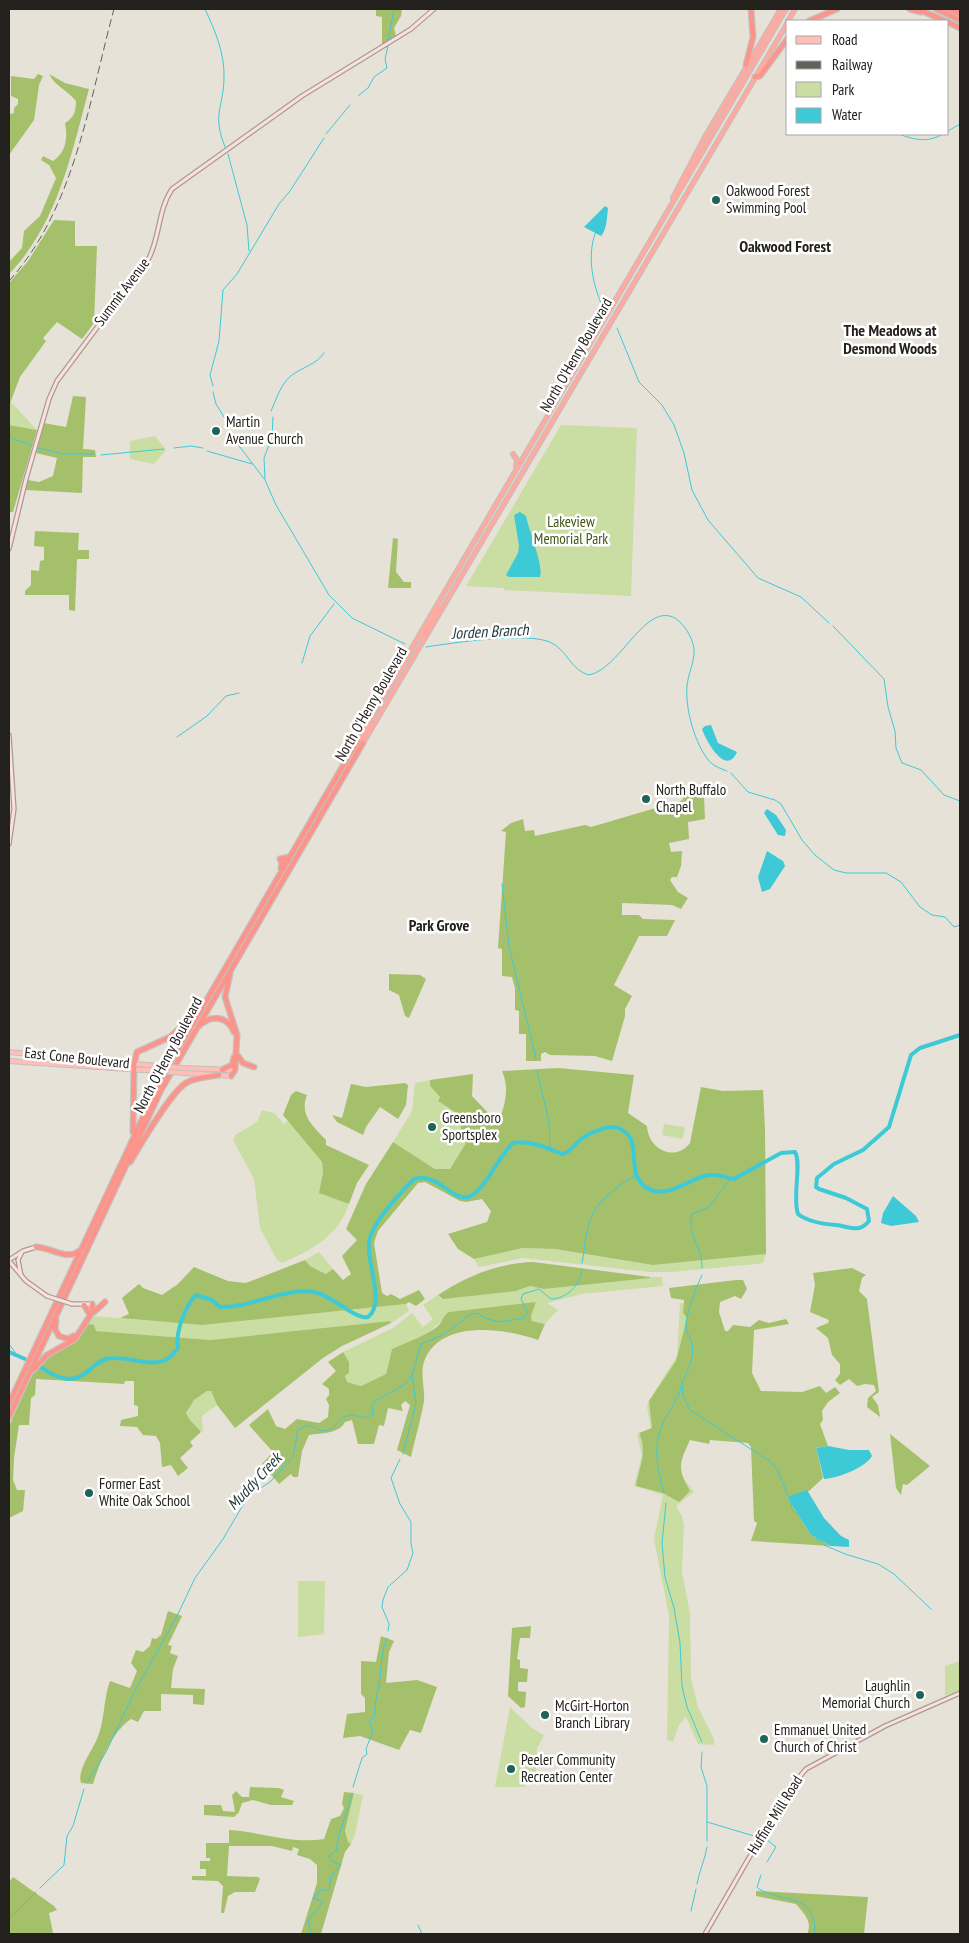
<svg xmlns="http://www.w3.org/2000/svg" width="969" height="1943" viewBox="0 0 969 1943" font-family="'PT Sans Narrow',sans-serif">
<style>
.green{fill:#cadea4}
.forest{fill:#a5c06b}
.water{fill:#3ec9d6}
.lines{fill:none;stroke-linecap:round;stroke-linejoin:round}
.stream{stroke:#3ec9d6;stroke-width:1}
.river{stroke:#3ec9d6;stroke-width:4}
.secondary-casing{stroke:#a29e95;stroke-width:5.5}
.primary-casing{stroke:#c1c1c0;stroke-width:6}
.trunk-casing{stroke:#c1c1c0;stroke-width:6}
.motorway-casing{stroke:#c1c1c0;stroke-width:7}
.secondary{stroke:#ffdfdc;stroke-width:3}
.primary{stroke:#febfb8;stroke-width:4}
.trunk{stroke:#feaaa0;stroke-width:4}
.motorway{stroke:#fe9489;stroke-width:4.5}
.rail{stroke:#63605b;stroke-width:1;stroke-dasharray:8 4;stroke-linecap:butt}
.secondary-bridge-casing{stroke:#a29e95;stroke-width:5.5;stroke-linecap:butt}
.primary-bridge-casing{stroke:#c1c1c0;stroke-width:6;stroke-linecap:butt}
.secondary-bridge{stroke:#ffdfdc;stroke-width:3}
.primary-bridge{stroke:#febfb8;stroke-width:4}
.poi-dot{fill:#1e6457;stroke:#fff;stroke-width:2}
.labels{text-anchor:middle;stroke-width:5;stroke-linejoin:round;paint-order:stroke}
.poi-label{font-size:15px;fill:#23211e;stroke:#fff;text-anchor:start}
.street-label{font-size:15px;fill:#23211e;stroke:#fff}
.park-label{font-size:15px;fill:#435417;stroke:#fff}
.neighbourhood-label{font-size:16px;font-weight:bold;fill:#23211e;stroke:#fff}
.water-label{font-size:16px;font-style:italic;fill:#233a3d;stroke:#fff}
</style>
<rect width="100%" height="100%" fill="#e6e2d8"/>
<!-- green -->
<path class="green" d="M11,402L37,430L9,425V406Z
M561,425L637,428L631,596L504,590V588L466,586Z
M155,436L166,450L154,464L130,459V441Z
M430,1080V1086L440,1097L438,1101L461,1116V1138L466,1143L450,1169H435L393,1142L412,1111L415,1083Z
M262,1110L274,1113L284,1124L288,1121L322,1162L323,1173L320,1193L349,1204C338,1236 312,1250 282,1263L277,1260L260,1228L254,1179L233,1140L235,1135L257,1122Z
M664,1124L685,1127L683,1139L662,1135Z
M523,1248L555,1249L653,1265L766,1254L763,1263L756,1264L672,1272H649L523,1258L479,1267L474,1259Z
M319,1252L333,1269L327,1274L310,1266L305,1260Z
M650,1277H662L663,1286L582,1294L547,1303L558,1310L545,1324L532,1321L531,1316L536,1302L444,1319L427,1334L392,1349L386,1374L361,1386L347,1382L345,1379C348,1366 352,1366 343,1352L393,1328L412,1313L423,1327L433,1319L423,1305L438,1295L440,1298L516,1291L530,1286L544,1289Z
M680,1303H687L689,1369L660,1477L684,1479L694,1492L676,1506L682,1516L684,1525L682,1571L690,1614L691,1679L698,1707L714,1739V1745L698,1744L686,1717L679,1725L673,1742L667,1740L669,1616L654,1539L663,1495L634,1486L642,1455L637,1435L651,1430L647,1407L648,1402L677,1356Z
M406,1304L409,1311L391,1323L390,1321L210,1340L96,1331L94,1325L89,1324L94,1316L202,1325Z
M207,1391H211L217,1405L202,1416L203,1430L201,1432C196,1425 189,1421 186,1413L194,1400Z
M298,1581H325L324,1634L298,1637Z
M960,1661V1690L945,1696V1666Z
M510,1707L532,1728L544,1735L537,1749L536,1775L525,1776V1787H495Z
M354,1793L363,1795L355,1835L351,1844L348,1843L345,1832Z"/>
<!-- forest -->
<path class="forest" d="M376,9H402L401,16L394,28L396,36L382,45V17L376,16Z
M38,74L43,76L39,85L34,120L9,155L10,114L14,113V108L18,104V99L11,96V76L34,79Z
M49,74L65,83L89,89C71,155 58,223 9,274V262L22,248L24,231L40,216L56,178L49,165L41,160L43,156L53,161C66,152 68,138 65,123C74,118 76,111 76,101C67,90 56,87 49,74Z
M54,220L75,221V246H97L94,323L82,339L57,322L43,338L46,341L20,377L9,406V283L28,261Z
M73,396L86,397L83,449L95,450L96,457H83L82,493L26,490L28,480L39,482L53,476L57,458L36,453L44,423L66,427Z
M9,425L37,430L13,512H9Z
M35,531L79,533L78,550H89V559H77L75,611L69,610V595H25V591L31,585V570L39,571L40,561L44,560V547L34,546Z
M393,538L398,539L396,572L404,582H411V588H388Z
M692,789L698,792L700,798L704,797L705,819L688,822L689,839L669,843L671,852L682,851L681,866L677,877H672L670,880L678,892L688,898L681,909L672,905L622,903V915H639L643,919L675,920L667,936H639L614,985L632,996L625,1009V1016L612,1061L595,1056L550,1055L545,1052L541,1054V1061H526V1034H519V1011L515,1010V988L512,977L502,976V949L498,948L506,832L501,831L511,823L523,819L525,831L534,830L535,836L585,825L591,827L683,800L681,792Z
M389,974L420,975L426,979L409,1018L405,1016L399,995L389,990Z
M558,1068L634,1075L628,1113L647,1126C648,1149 675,1163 690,1143L701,1087L723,1091L763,1090L765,1129L766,1254L653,1265L555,1249L523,1248L474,1259L458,1249L448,1234L487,1222L491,1211L482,1199L466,1202L460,1201L425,1182L418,1183L378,1231L374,1243L382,1293L387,1296L391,1294L400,1299L419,1290L425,1299L416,1306L409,1302L406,1304L202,1325L120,1318L129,1314L122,1298L139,1284L143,1288L162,1295L178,1284L194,1267L228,1281L246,1283L305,1260L310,1266L326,1274L333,1269L343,1280L351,1274L342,1256L357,1240L346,1229L366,1184L393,1142L435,1169H450L466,1143L461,1138V1116L438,1101L440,1097L430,1086V1080L473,1074L472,1096L494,1119L500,1118C506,1102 509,1087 502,1071Z
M405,1083L408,1085L406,1105L398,1119L380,1107L366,1127L363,1135L337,1122L332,1115L342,1118L351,1084L366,1087Z
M296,1091L307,1095C299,1115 313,1126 326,1140V1145L369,1165L357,1183L349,1204L319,1193L323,1173L322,1162L283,1115L291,1095Z
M533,1262L650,1277V1278L544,1289L530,1286L516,1291L443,1299L438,1295C467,1276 498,1263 533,1262Z
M852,1268L866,1275L862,1278L859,1291L867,1299L879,1392L872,1397L878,1405L880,1417L867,1407L868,1398L876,1391L874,1385L865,1384L857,1386L849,1379L840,1385L835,1380L840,1374V1364L832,1355L828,1338L816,1328L828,1323L829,1320L810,1312L815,1285L813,1273Z
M736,1280H743L747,1289L741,1299L735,1296L720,1302L719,1312L725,1331H728L733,1325L750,1327L759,1320L769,1323L786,1319L789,1324L754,1330L752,1373L761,1391L802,1392L820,1386L826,1393L835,1387L840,1393L828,1402L822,1411L823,1420L820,1424L828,1446L816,1448L823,1478L809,1491L787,1497L811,1535L831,1546L751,1541L757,1523L754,1521L751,1447L748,1443L710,1440L709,1444L690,1440C679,1464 677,1468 690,1491L679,1502L663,1493L636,1486C639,1467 648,1452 639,1433L652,1428L649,1401L676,1361L687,1318L683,1313L684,1300L671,1298L669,1288Z
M536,1302L531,1316L532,1321L545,1324L538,1340C504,1328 439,1319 424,1362C420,1375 425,1387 424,1401C421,1419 415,1439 411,1457L397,1450L410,1405L405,1401L401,1405L403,1411L388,1408L384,1426L379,1425L374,1444H358L352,1420L345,1422C339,1434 321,1433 309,1435L302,1451L298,1477H293L291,1474L279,1484L262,1464L273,1452L249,1425L268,1409L276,1426L285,1429L297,1419L319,1423L328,1417L329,1405L326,1399L329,1395V1389L322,1384L336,1371L328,1362L343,1352L349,1362V1373L345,1376L347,1382L361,1386L386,1374L392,1349C407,1342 423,1337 437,1327C443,1322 443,1315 449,1312Z
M390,1321L391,1323L342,1346L323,1358L235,1428L217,1405L211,1391H207L194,1400L186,1413C189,1421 196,1425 201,1432L190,1442L193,1446L180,1458L188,1468L178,1476L171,1465L162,1467L160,1443L156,1436L143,1435L137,1427L120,1426L121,1420L138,1416V1406L134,1405V1381H125L124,1384L36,1379L35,1395L31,1398L29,1425H19L14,1458L13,1480L17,1490H25L23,1511L9,1518V1426L35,1369L49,1355L75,1342L89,1324L94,1325L96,1331L210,1340Z
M890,1434L930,1466L907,1485L903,1484L901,1495L896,1488Z
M168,1611L182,1616L168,1645L172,1646L170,1653L178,1656L173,1669L171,1688L205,1689L204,1705L193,1704V1695L161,1694V1711H144L138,1722L131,1719C111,1733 100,1762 93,1784L81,1783C77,1770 92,1751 97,1739C105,1721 103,1700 110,1681L130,1688L137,1671L131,1663L136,1650L143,1652L150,1646L152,1638L156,1639L161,1635Z
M531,1626L530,1638H520L517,1659L520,1660V1668L528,1669L527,1682H518V1691L526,1692L525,1707L521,1708L508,1696L512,1628Z
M381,1636L394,1641L389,1652L386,1683L417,1680L437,1687L421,1733L410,1730L399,1750L360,1736L343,1738L347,1714L365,1712V1698L361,1694V1661L376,1662Z
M250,1787L279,1788L284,1790L281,1797L294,1801L292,1805H271L253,1800L242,1803L239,1812L234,1817L204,1815V1805H221L223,1811L235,1812L232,1795L236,1791L242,1797H249Z
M344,1792L354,1793L345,1831L348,1842L351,1844L345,1852L321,1934H301L317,1883V1865L310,1859L297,1855L299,1849L293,1847L292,1851L272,1846H229L227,1876L258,1877L260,1879L255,1892H235L228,1896L224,1913H221L223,1886L218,1881L192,1880V1876H206V1869H200V1861H210V1858H206V1843H229V1830C261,1832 292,1844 324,1839L331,1819L340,1816L344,1808L342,1804Z
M13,1877L54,1906L57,1910L49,1913L53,1933L62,1934H9V1882Z
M756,1891L868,1897L864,1934H807C813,1921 804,1914 796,1904L756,1896Z"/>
<!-- water -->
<path class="water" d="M605,206L608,208C607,216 607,230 601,236L584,227Z
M520,512L526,516C529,531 544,566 540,577H509L506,575L518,553L519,546L514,515Z
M711,725L718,743L737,752C726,777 706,741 702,729L705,726Z
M767,809L776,815L786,830L785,836L778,835L764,813Z
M767,851L783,861L785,866L770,889L762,892L758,877Z
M893,1196L916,1216L919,1222L891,1226L881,1223L883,1213Z
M828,1446L849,1450H869L872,1456C865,1468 838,1478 824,1479L816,1448Z
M807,1490L824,1518L841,1536L849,1540V1547L831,1546L811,1535L787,1497Z"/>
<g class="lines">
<!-- stream -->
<path class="stream" d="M205,9C215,31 225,53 224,79C223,109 212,114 225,147
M388,40L394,9
M358,96L368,88L374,77L387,68L385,59L388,46
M948,131L960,124
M326,134L350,105
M899,134C914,140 928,143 943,134
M228,154L247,225L249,251
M596,231C586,257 593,286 604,310
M617,328L639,382L662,405L674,425L684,453L692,490L708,520L758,578L801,597L829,623
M213,386L210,375L219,341L223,290L237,274L279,204L290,191L324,138
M213,392L216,404L224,417
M271,411C277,398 281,383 292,375C303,367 317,364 324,353
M230,434L265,480L276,505L329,595L352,618L405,644
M9,437L32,446
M38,448L63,454H94
M174,448L191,446L203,448
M207,451L252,464
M101,455L164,449
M265,479L264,458L272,437L273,417
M833,626L884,679L888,707L895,731L896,748L902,763L921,770L944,795L960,801
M426,647C452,643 529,631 552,643C567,651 572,671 589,675C619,669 642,609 670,616C682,619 693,638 694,649C695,661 688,674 687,686C685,709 695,745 710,762C715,767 722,769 727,771
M302,663L310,636L334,604
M177,737L207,716L226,696L239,693
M731,773L748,792L775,800L781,804L802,840L815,855L834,870L846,873H886L901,882L920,907L932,915L945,917L954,927L960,925
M502,884L509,946L536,1059
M537,1071L549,1122L550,1149
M582,1263C588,1230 585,1212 614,1190C622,1184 627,1178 637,1176
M702,1268C702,1244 687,1237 692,1214L708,1208L731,1178
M9,1344L17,1355
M682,1383L683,1396L690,1410L771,1462L778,1471L788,1496
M682,1383C688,1370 695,1356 692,1342C690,1337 686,1332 686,1327C685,1317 697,1285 702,1275
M403,1454L416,1403L412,1376
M664,1493C657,1468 652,1446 664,1421C670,1409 678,1400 681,1387
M791,1502L792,1509L798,1515
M666,1503L662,1543L665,1577L674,1608L680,1643L682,1686L687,1707L702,1742
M816,1538L824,1545L845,1554L878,1564L894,1574L931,1609
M388,1631L389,1624L382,1607L383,1600L388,1587L407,1570L413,1553L411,1544V1522L400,1504L391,1478L400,1459
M702,1752L701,1767L707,1786V1841
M87,1783L106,1752L135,1691L177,1616L195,1578L223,1539L243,1505L253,1493L270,1482L293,1457L298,1430L306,1425C312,1426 319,1431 325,1431C335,1431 339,1415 351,1415C360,1415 364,1421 373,1414L372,1406L375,1401L404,1385L412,1375L421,1344L443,1335L471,1314L477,1313L485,1318L499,1322L524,1318L528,1313L521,1299L523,1294L539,1289L551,1299C566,1299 581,1285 582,1269
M353,1787L362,1758L367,1754L366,1749L373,1731L369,1722L375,1716C374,1704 377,1696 379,1685C382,1669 380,1654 387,1638
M707,1822L754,1836
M766,1839L776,1847L767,1862
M761,1875L757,1887L759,1889C785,1904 816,1892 815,1934
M697,1884C699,1871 705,1860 707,1847
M40,1888L64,1865L67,1836L73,1826L84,1789
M691,1911L696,1889
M9,1919L36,1892
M418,1925L422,1934
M311,1934L308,1920L323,1902L313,1898L321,1890H329L331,1876L341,1865L330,1860L329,1856L336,1851L339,1835L352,1794"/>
<!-- river -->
<path class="river" d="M9,1352L25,1359
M39,1366C48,1372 58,1379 70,1379C86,1379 92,1363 106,1359C125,1354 150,1369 167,1359C171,1357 175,1351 178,1348C175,1333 185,1306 196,1295L212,1300L220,1307C251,1308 285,1287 314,1292C332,1295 355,1320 368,1317C386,1304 366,1261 369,1242C372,1223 400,1193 414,1179C439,1172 449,1200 468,1197C483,1194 499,1155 513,1143C531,1140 546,1148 562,1154C571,1152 572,1147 578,1142C586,1134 605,1126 616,1127C637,1135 632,1149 635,1168C635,1175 639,1181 643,1185C663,1203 688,1179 708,1175C718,1173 725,1178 734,1179L781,1153L795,1152C802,1163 792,1197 798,1214C808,1222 823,1224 836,1225C848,1226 859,1234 869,1221L867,1209L846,1198L819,1189L816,1187L817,1178L834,1164L863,1150L889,1127L911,1055L920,1048L960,1035"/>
<defs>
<path id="secondary" d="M9,549L26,479L49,399L57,381L149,258C160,236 158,210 172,189L302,96L411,29L434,9
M9,735L14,809L9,844
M9,1260L23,1251L36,1247
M9,1261L26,1281L47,1296
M21,1275L18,1260L22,1252
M72,1304H92
M705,1934L787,1792L806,1769L885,1726L960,1693"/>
<path id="primary" d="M9,1052L158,1066
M9,1061L157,1071
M183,1068L235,1070
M184,1073L231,1076"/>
<path id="trunk" d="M788,21L795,9
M673,198L706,135L781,9
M513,454L517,460L516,467
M423,636L438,609L437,605
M358,740L786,9
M362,740L369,726
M363,743L788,22"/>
<path id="motorway" d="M910,9L921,12
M918,9L945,21
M936,9L960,20
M948,9L960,14
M958,9L960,11
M809,21L837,9
M948,22L960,28
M746,65L753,37L751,9
M755,77L760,76L788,38
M281,868L282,863L280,859L289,857
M230,974L225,997L237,1035L235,1070L231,1076
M199,1026C211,1014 228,1016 234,1032
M238,1056L243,1063L254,1067
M222,1070L232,1065L234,1057
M133,1132L134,1064L137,1052L170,1037L194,1015
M130,1162C141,1144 170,1093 186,1083C196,1077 208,1077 219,1075
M36,1247C50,1247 68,1261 79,1251
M84,1305L89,1313
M94,1312L105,1302
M56,1320L55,1329L59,1336L68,1339L74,1336
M33,1370L47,1355L75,1339L93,1311L92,1304
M9,1404L162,1077L358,740
M9,1417L161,1090L363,743"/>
</defs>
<!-- secondary casing -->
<use href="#secondary" class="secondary-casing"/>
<!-- primary casing -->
<use href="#primary" class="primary-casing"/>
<!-- trunk casing -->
<use href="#trunk" class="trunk-casing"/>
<!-- motorway casing -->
<use href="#motorway" class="motorway-casing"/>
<!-- secondary -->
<use href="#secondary" class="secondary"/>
<!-- primary -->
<use href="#primary" class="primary"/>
<!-- trunk -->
<use href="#trunk" class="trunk"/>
<!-- motorway -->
<use href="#motorway" class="motorway"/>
<!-- rail -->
<path class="rail" d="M9,281C75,208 89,101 114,9"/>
<defs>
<path id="secondary-bridge" d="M47,1296L72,1304"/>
<path id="primary-bridge" d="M158,1066L183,1068
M157,1071L184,1073"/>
</defs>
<!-- secondary-bridge casing -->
<use href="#secondary-bridge" class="secondary-bridge-casing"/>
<!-- primary-bridge casing -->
<use href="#primary-bridge" class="primary-bridge-casing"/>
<!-- secondary-bridge -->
<use href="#secondary-bridge" class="secondary-bridge"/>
<!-- primary-bridge -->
<use href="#primary-bridge" class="primary-bridge"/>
</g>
<!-- markers -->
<g class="poi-dot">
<circle cx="716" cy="200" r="5"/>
<circle cx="216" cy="431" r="5"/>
<circle cx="646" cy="799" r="5"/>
<circle cx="432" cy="1127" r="5"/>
<circle cx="89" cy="1493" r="5"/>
<circle cx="920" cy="1695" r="5"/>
<circle cx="545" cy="1715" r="5"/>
<circle cx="764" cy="1739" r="5"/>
<circle cx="511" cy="1769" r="5"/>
</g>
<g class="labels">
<!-- poi labels -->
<g class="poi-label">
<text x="726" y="196">Oakwood Forest<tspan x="726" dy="17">Swimming Pool</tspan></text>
<text x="226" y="427">Martin<tspan x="226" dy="17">Avenue Church</tspan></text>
<text x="656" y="795">North Buffalo<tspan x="656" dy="17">Chapel</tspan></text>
<text x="442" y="1123">Greensboro<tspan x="442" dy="17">Sportsplex</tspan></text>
<text x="99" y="1489">Former East<tspan x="99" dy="17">White Oak School</tspan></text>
<text x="910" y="1691" text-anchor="end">Laughlin<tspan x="910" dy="17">Memorial Church</tspan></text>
<text x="555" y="1711">McGirt-Horton<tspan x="555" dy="17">Branch Library</tspan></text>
<text x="774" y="1735">Emmanuel United<tspan x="774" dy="17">Church of Christ</tspan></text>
<text x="521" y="1765">Peeler Community<tspan x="521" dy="17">Recreation Center</tspan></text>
</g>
<!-- street labels -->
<g class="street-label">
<text transform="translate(122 292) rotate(-53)" y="5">Summit Avenue</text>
<text transform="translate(576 355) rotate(-60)" y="5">North O'Henry Boulevard</text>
<text transform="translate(371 704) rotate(-60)" y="5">North O'Henry Boulevard</text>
<text transform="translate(168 1055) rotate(-62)" y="5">North O'Henry Boulevard</text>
<text transform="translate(77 1058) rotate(6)" y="5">East Cone Boulevard</text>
<text transform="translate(775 1815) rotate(-58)" y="5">Huffine Mill Road</text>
</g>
<!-- park labels -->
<g class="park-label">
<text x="571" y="527">Lakeview<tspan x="571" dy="17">Memorial Park</tspan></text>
</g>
<!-- neighbourhood labels -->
<g class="neighbourhood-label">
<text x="785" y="252">Oakwood Forest</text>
<text x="890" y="336">The Meadows at<tspan x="890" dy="18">Desmond Woods</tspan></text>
<text x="439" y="931">Park Grove</text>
</g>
<!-- water labels -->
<g class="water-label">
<text transform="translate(490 631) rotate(-3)" y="6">Jorden Branch</text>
<text transform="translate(254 1481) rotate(-47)" y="6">Muddy Creek</text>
</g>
</g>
<!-- border -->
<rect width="969" height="1943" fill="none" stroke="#23211e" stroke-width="20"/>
<!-- legend -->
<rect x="786" y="20" width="162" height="115" fill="#ffffff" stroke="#a7a6a5"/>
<rect x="796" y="36" width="25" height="8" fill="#febfb8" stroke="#a7a6a5"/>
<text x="832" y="45" font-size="15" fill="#23211e">Road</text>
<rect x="796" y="61" width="25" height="8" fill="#63605b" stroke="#a7a6a5"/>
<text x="832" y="70" font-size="15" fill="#23211e">Railway</text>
<rect x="796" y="82" width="25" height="15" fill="#cadea4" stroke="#a7a6a5"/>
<text x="832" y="95" font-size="15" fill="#23211e">Park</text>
<rect x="796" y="108" width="25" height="15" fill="#3ec9d6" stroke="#a7a6a5"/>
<text x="832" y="120" font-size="15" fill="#23211e">Water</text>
</svg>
